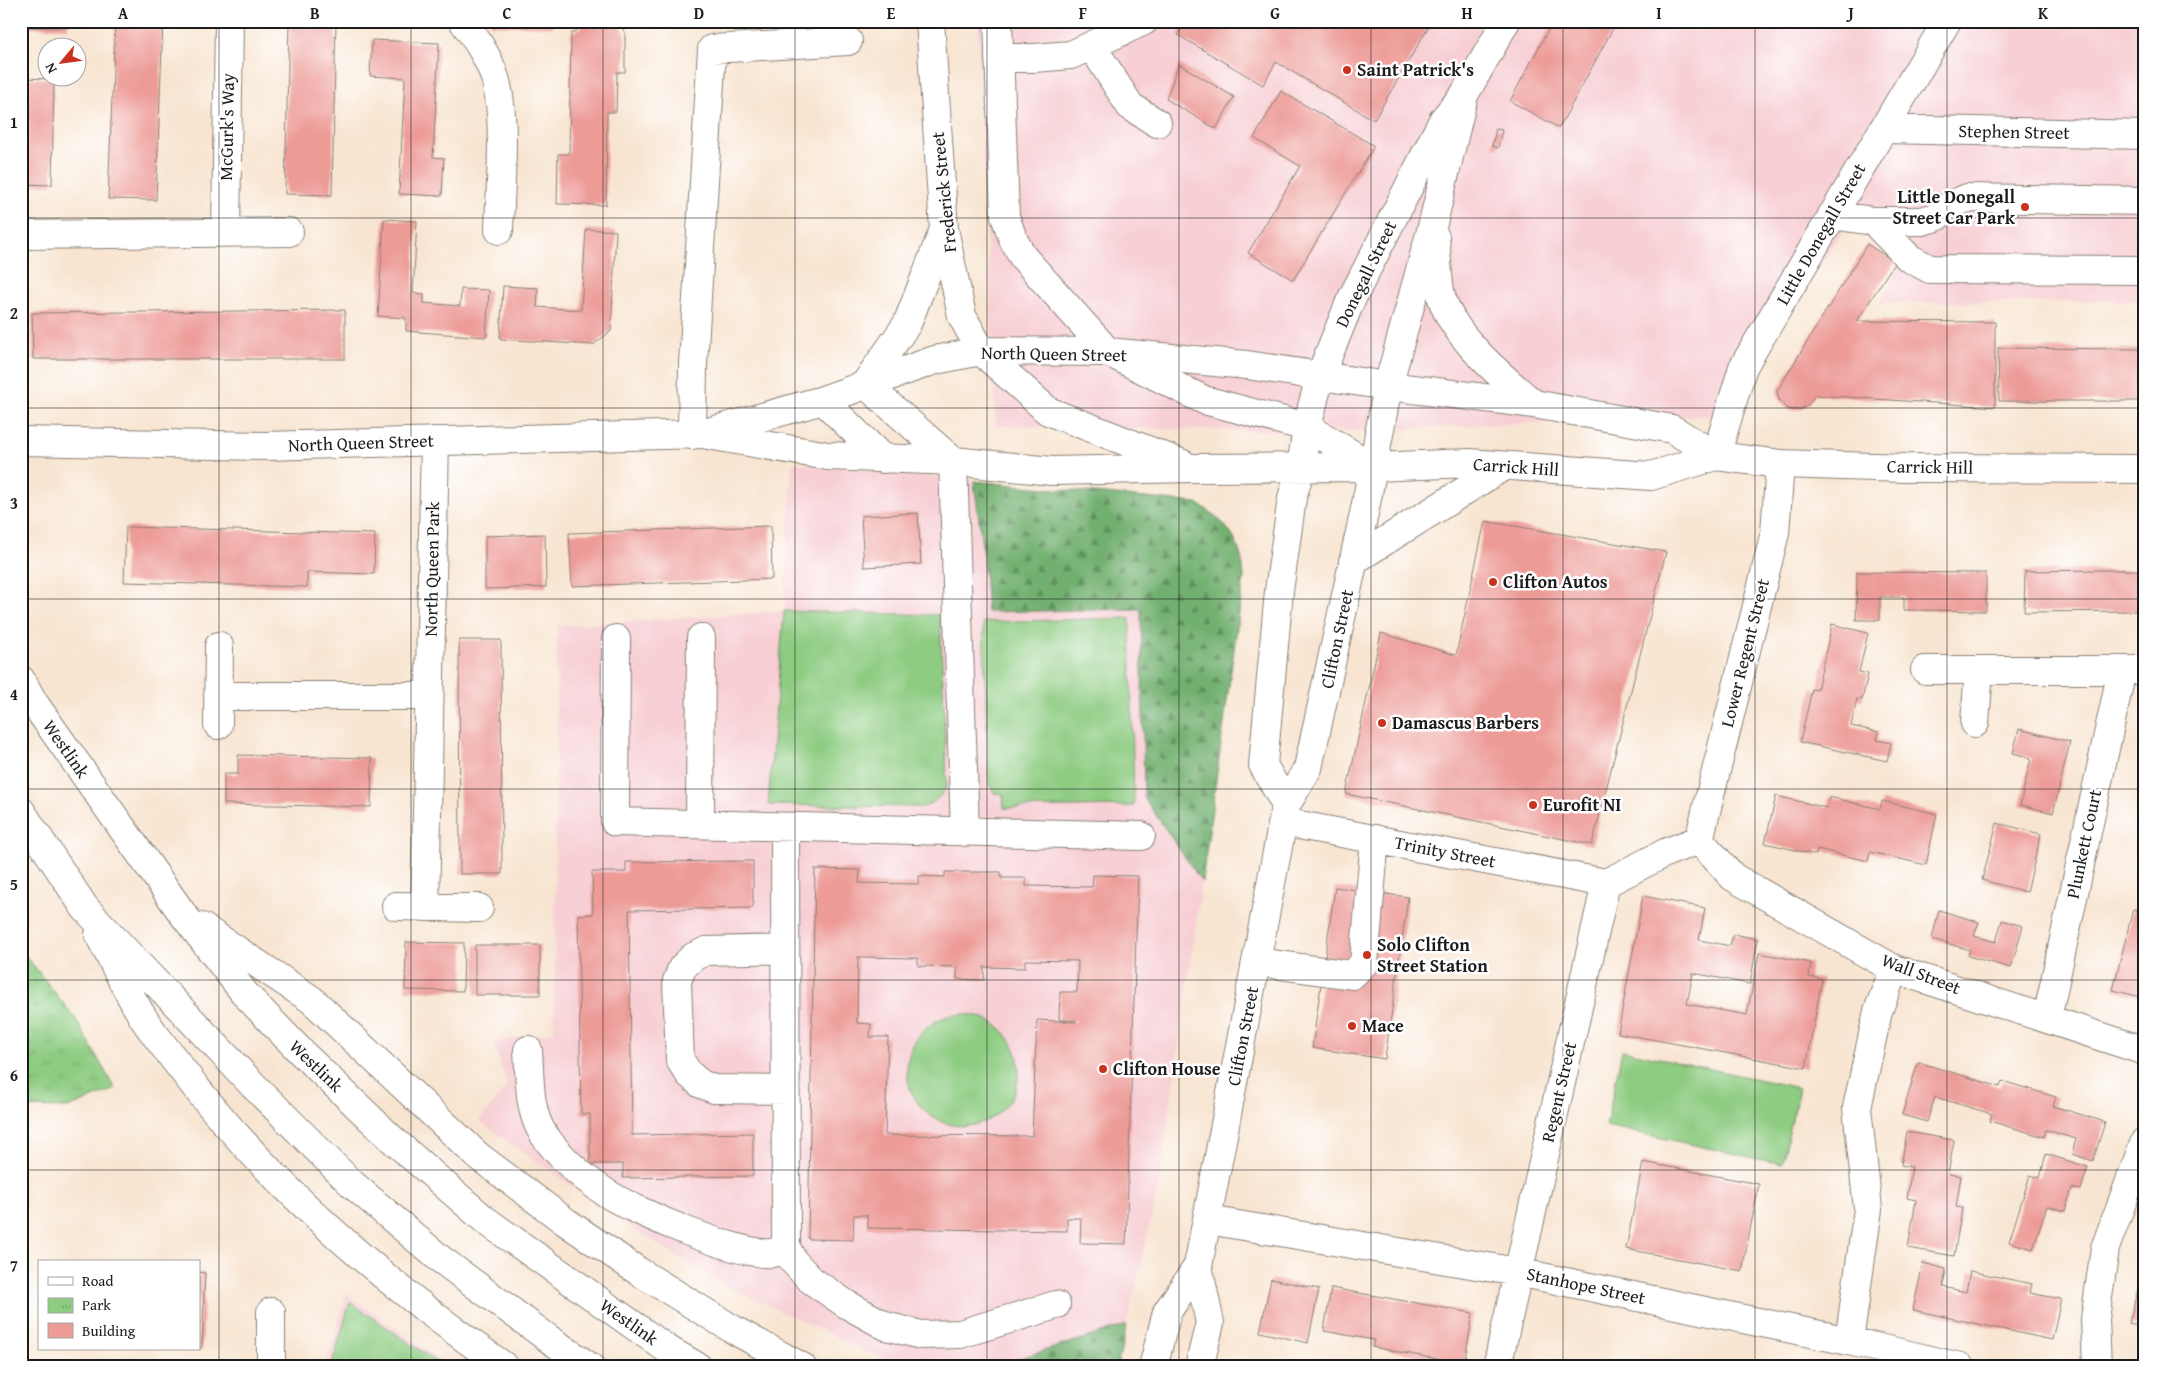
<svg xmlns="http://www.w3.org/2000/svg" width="2166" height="1388" viewBox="0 0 2166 1388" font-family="'Gentium Book Plus',serif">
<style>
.built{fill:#f7cfd4}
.green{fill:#8ecc82;stroke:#55744f}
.forest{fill:url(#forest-firs);stroke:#476646}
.park{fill:url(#park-tufts);stroke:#55744f}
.building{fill:#ed9b97;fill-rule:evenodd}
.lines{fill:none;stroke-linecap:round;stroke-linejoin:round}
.minor-casing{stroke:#8a8076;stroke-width:30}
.major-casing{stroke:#8a8076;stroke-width:30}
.highway-casing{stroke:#8a8076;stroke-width:30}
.minor{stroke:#fff;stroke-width:28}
.major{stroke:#fff;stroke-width:28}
.highway{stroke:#fff;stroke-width:28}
.grid{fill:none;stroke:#1c1c1c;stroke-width:1;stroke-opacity:0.55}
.poi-dot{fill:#c8321e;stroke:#fff;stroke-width:2}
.labels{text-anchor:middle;stroke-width:5;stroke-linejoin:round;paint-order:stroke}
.poi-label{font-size:18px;font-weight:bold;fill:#1c1c1c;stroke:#fff;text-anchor:start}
.street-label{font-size:18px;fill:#1c1c1c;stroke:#fff}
.neatline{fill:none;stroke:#1c1c1c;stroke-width:2}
.grid-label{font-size:16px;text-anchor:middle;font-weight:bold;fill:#1c1c1c}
</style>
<defs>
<pattern id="forest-firs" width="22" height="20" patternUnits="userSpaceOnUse" patternTransform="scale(1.25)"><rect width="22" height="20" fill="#72b070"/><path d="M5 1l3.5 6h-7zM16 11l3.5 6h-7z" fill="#5d8e5b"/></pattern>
<pattern id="park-tufts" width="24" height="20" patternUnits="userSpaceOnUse" patternTransform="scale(1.25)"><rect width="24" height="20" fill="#8ecc82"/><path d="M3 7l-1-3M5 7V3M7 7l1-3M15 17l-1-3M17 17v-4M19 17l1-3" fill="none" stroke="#7aaf70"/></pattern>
</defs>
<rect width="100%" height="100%" fill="#fff"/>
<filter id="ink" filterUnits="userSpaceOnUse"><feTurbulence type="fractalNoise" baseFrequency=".02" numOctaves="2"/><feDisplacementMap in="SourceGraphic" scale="10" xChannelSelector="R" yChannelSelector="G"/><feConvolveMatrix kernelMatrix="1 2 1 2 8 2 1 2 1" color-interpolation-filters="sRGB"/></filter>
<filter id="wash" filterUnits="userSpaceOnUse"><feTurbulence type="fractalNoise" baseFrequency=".0096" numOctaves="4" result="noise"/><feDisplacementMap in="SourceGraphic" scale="20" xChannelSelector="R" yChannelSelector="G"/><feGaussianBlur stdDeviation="1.12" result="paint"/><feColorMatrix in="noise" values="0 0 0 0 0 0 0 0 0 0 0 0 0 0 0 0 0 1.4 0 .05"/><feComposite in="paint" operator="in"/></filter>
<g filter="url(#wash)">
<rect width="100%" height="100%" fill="#f8e5d1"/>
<!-- built -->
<path class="built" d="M977,21H2145V301L1880,303L1902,260L1847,224L1726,415L1323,432L996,426Z
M792,463L1197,503L1219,517L1232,535L1243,557L1244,577L1160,1180L1117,1367H901L728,1287L631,1228L479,1121L507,1086L494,1042L554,1032L557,626L784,611Z
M346,1293L450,1367H325Z"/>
<!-- green -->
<path class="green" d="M784,611L940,615L947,785C941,797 936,802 923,807L768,805Z
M1130,618L1134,806L1004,808L1003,794L994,793L989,783L983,622Z
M907 1070a56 56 0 1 1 112 0a56 56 0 1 1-112 0Z
M1622,1050L1799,1088L1782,1164L1606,1126Z
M350,1302L444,1367H331Z"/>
<!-- forest -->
<path class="forest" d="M974,481L1197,503C1228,523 1241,540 1244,577L1202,882L1144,798L1141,609L987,612L983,553Z
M1127,1325L1117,1367H992Z"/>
<!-- park -->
<path class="park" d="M21,950L75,1018L115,1089L68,1108L21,1107Z"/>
<g id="blocks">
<!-- building -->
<path class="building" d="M21,21H68V28L21,27Z
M115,21H163L156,200L108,199Z
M289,21H336L332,195L285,194Z
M490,21H554L553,27L490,25Z
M590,21H618L625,33V72H617L616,112H607L606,205L557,204L558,154H569L571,34Z
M1186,21H1432L1374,120L1276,62L1263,85L1178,35Z
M1553,21H1617L1559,128L1510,101Z
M372,40L439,43L433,157L444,158L442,196L399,194L405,78L370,76Z
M1179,64L1234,97L1216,129L1166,99Z
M21,78L54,79L52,185L21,184Z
M1281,91L1374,146L1293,280L1248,253L1300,166L1254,138Z
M1496,129L1502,130L1498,148L1492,146Z
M384,219L417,221L413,293L424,294V303L460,306L461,289L489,290L486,337L406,331V318L378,316Z
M586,229L616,231L611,331L593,345L500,339L503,286L538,288L537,307L581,310Z
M1867,244L1895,262L1857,321L1995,322V407L1815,395L1808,405L1801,409L1793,410L1786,408L1779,400L1777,391Z
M345,310V359H33L32,313Z
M1998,348L2145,349V401H1999Z
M918,513L921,564L864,567L861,516Z
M1485,521L1666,552L1592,845L1346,794L1381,633L1456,655Z
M771,526L772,579L572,586L569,533Z
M126,527L375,534L374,574L307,572V587L124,582Z
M545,534L546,587L485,589V536Z
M2100,570H2145V611L2024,612L2025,571Z
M1857,572L1986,573V611L1904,610V597H1880V620H1856Z
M1832,624L1868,633L1859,672L1868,674L1862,700L1857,699L1851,726L1879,732L1877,740L1891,743L1887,761L1800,742L1812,689L1817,690Z
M459,640H501L502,874H460Z
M2019,729L2070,742L2053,813L2020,805L2031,758L2013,753Z
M238,755L372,758L371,807L224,804V774H238Z
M1776,796L1827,808L1829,797L1880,809L1882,801L1937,814L1926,865L1870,852L1868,861L1817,849L1816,855L1765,843Z
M1997,823L2041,834L2027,892L1982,880Z
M753,861V908L629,910L632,1135L753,1133V1176L623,1178V1164H590V1114H581L578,915L593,914L592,872H626V862Z
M815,869L860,870L859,883L919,884V876L945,877V872H1001V878H1026V886L1092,887L1093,875L1138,876L1126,1244L1080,1243L1081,1218H1067V1231L868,1228L867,1215H854L853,1240L808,1239ZM858,957L918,958V966L957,967V979L984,980V967L1025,968V960L1078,961L1077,992H1060L1059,1020H1076V1022L1037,1020L1032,1136L885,1135L888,1037H870L871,1024L857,1023Z
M1335,887L1408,897L1385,1059L1312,1048Z
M1643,896L1705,908L1699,940L1730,946L1733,934L1758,939L1750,984L1693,973L1687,1004L1747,1015L1759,953L1811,963L1809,977L1822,979L1806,1068L1618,1033Z
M2133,909L2145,912L2143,974H2145V998L2113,990Z
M1939,910L1979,922L1974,936L1996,942L2002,920L2023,926L2011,968L1968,956L1970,950L1932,939Z
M406,942L464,943L463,991L405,990Z
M475,945H540V995H475Z
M1918,1062L2000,1087L2002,1081L2056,1097L2053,1106L2105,1122L2093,1161L2072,1154L2076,1139L2046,1130L2044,1137L1990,1121L1992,1114L1935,1097L1927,1122L1902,1115Z
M1907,1132L1954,1140L1948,1174L1961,1176L1956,1207L1962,1208L1954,1256L1908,1248L1916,1200L1907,1198L1912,1167L1901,1165Z
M2046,1154L2088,1167L2081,1190L2072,1188L2065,1211L2047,1206L2033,1249L2009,1242L2030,1175L2040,1178Z
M1643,1162L1759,1184L1742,1271L1626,1249Z
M2145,1262V1327L2129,1323Z
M1923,1263L1946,1269L1943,1287L1966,1292L1970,1271L2032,1284L2030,1293L2061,1299L2052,1340L1913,1310Z
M199,1272L205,1273L202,1348H199Z
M1271,1279L1319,1289L1308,1343L1260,1332Z
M1331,1288L1473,1313L1464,1364L1372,1347L1374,1340L1324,1331Z"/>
</g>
</g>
<g filter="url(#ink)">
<use href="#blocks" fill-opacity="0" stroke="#8a8076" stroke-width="1"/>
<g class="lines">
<defs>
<path id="minor" d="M463,21C476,39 488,56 495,78C507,118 500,187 499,230
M1092,46L1130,106L1157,123
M999,58H1034L1071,55L1144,21
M1883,129L2145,135
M1832,215L1873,221H1922L1936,217L1951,205L1967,198L2145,201
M1873,221L1909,258L1930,269L2145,270
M226,232L229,21
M21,235L289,232
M692,435L693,364L712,49L848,41
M1716,456L1743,367L1947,21
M953,461L965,832
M616,639L615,822L1141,836
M1925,670H2145
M218,696H429
M1975,723L1979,670
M218,725L219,646
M1283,822L1606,883
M700,824L701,638
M785,827L786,1247L793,1261L811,1280L846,1304L886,1326L921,1335L960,1334L1056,1305
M1699,840L1775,533L1780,464
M396,906L479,908
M425,907L435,441
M1257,962L1352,975L1364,963L1375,839
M2047,1018L2122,670
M528,1050C530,1077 528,1112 544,1135C560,1157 582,1177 605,1192C632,1211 741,1257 772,1253C777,1252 782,1249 786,1247
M785,1090L714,1089L701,1084L689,1074L680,1060L677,981L682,968L693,957L706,951L785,949
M1208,1220L1518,1272L1849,1341L1960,1367
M1849,1341L1868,1209L1857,1108L1878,1011L1894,969
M271,1367V1312
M1497,1367L1606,883L1667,852L1699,840L1733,877L1894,969L2145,1051
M2097,1367L2095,1319L2105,1248L2145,1141"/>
<path id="major" d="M930,21L944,229L962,316L981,351L1048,411L1183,464
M998,21L1005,216L1013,239L1023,257L1108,352L1204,400L1307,427L1373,467
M1435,237C1437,255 1437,273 1440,291C1448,333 1503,378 1534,404
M865,384L907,324L944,229
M865,384L953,461
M823,400L883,459
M708,435L828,456L953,461L1052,471L1193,468L1374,467L1469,463L1651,476L1716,456L1780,464L1905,468L2145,469
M21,441L265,446L701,434L823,400L935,360L981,351L1108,352L1247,365L1388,386L1534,404L1672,429L1716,456
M1353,561L1504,466
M1286,805L1263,765L1279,591L1292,498L1301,467L1307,427L1320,376L1350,302L1443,120L1464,95L1506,21
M1198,1266L1210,1323L1199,1367
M1153,1367L1167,1312L1198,1266L1286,805L1308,768L1365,509L1388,386L1433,223L1464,95"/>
<path id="highway" d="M21,680L34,703L182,913L246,995L303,1054L393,1140L485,1220L667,1349L698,1367
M21,811L85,908L252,1084L351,1183L439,1258L549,1339L590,1367
M202,927L312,1000L478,1156L566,1222L638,1271L734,1330L802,1367
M99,935C114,963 127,992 144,1019C155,1036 168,1051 180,1067C269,1185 384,1283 505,1367"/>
</defs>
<!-- minor casing -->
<use href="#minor" class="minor-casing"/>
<!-- major casing -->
<use href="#major" class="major-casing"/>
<!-- highway casing -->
<use href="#highway" class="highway-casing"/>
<!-- minor -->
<use href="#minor" class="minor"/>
<!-- major -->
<use href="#major" class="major"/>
<!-- highway -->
<use href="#highway" class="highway"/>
</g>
</g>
<!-- grid -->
<path class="grid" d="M219,21V1367M411,21V1367M603,21V1367M795,21V1367M987,21V1367M1179,21V1367M1371,21V1367M1563,21V1367M1755,21V1367M1947,21V1367M21,218H2145M21,408H2145M21,599H2145M21,789H2145M21,980H2145M21,1170H2145"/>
<!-- markers -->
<g class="poi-dot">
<circle cx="1347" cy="70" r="5"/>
<circle cx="2025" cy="207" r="5"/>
<circle cx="1493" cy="582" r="5"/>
<circle cx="1382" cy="723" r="5"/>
<circle cx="1533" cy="805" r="5"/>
<circle cx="1367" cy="955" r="5"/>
<circle cx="1352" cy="1026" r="5"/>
<circle cx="1103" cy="1069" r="5"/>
</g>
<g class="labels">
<!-- poi labels -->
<g class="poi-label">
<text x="1357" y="76">Saint Patrick's</text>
<text x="2015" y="203" text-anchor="end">Little Donegall<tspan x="2015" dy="21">Street Car Park</tspan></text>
<text x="1503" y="588">Clifton Autos</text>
<text x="1392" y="729">Damascus Barbers</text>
<text x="1543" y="811">Eurofit NI</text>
<text x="1377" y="951">Solo Clifton<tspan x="1377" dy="21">Street Station</tspan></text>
<text x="1362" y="1032">Mace</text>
<text x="1113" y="1075">Clifton House</text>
</g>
<!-- street labels -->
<g class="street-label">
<text transform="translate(227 127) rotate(-89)" y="6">McGurk's Way</text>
<text transform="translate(2014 132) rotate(1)" y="6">Stephen Street</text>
<text transform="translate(944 192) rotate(-96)" y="6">Frederick Street</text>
<text transform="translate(1821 234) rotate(-60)" y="6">Little Donegall Street</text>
<text transform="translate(1366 274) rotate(-64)" y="6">Donegall Street</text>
<text transform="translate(1054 354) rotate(1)" y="6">North Queen Street</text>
<text transform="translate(361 443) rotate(-2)" y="6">North Queen Street</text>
<text transform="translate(1516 467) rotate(4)" y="6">Carrick Hill</text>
<text transform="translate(1930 467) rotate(1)" y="6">Carrick Hill</text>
<text transform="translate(432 569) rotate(-89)" y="6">North Queen Park</text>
<text transform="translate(1337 639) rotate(-78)" y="6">Clifton Street</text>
<text transform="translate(1745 653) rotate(-76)" y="6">Lower Regent Street</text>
<text transform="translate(66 749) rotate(55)" y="6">Westlink</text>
<text transform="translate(2084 844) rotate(-78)" y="6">Plunkett Court</text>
<text transform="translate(1445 852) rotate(11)" y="6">Trinity Street</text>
<text transform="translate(1921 974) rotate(21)" y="6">Wall Street</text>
<text transform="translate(1243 1036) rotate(-79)" y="6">Clifton Street</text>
<text transform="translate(316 1066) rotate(44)" y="6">Westlink</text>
<text transform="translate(1559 1092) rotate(-77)" y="6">Regent Street</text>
<text transform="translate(1586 1286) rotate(12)" y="6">Stanhope Street</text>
<text transform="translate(629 1322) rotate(35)" y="6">Westlink</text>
</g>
</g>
<!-- margin -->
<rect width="2166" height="1388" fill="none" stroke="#fff" stroke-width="55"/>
<!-- legend -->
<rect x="38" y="1260" width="162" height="90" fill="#ffffff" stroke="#a4a4a4"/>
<rect x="48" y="1277" width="25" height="8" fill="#ffffff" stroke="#a4a4a4"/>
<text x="82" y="1286" font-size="15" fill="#1c1c1c">Road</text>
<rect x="48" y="1298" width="25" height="15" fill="url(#park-tufts)" stroke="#a4a4a4"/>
<text x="82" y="1310" font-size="15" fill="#1c1c1c">Park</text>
<rect x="48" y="1323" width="25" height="15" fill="#ed9b97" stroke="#a4a4a4"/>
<text x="82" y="1336" font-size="15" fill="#1c1c1c">Building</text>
<!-- north arrow -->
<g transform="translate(62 62) rotate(241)"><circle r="24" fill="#ffffff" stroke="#a4a4a4"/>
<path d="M0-4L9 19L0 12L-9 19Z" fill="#c8321e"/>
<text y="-8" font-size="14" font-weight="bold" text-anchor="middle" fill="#1c1c1c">N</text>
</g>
<rect x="28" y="28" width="2110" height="1332" class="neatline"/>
<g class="grid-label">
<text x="123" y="19">A</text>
<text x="315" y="19">B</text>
<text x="507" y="19">C</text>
<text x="699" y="19">D</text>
<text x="891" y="19">E</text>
<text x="1083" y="19">F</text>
<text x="1275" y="19">G</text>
<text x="1467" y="19">H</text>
<text x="1659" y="19">I</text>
<text x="1851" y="19">J</text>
<text x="2043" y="19">K</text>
<text x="14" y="128">1</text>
<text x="14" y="319">2</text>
<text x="14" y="509">3</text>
<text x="14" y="700">4</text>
<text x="14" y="890">5</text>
<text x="14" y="1081">6</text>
<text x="14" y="1271">7</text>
</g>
</svg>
